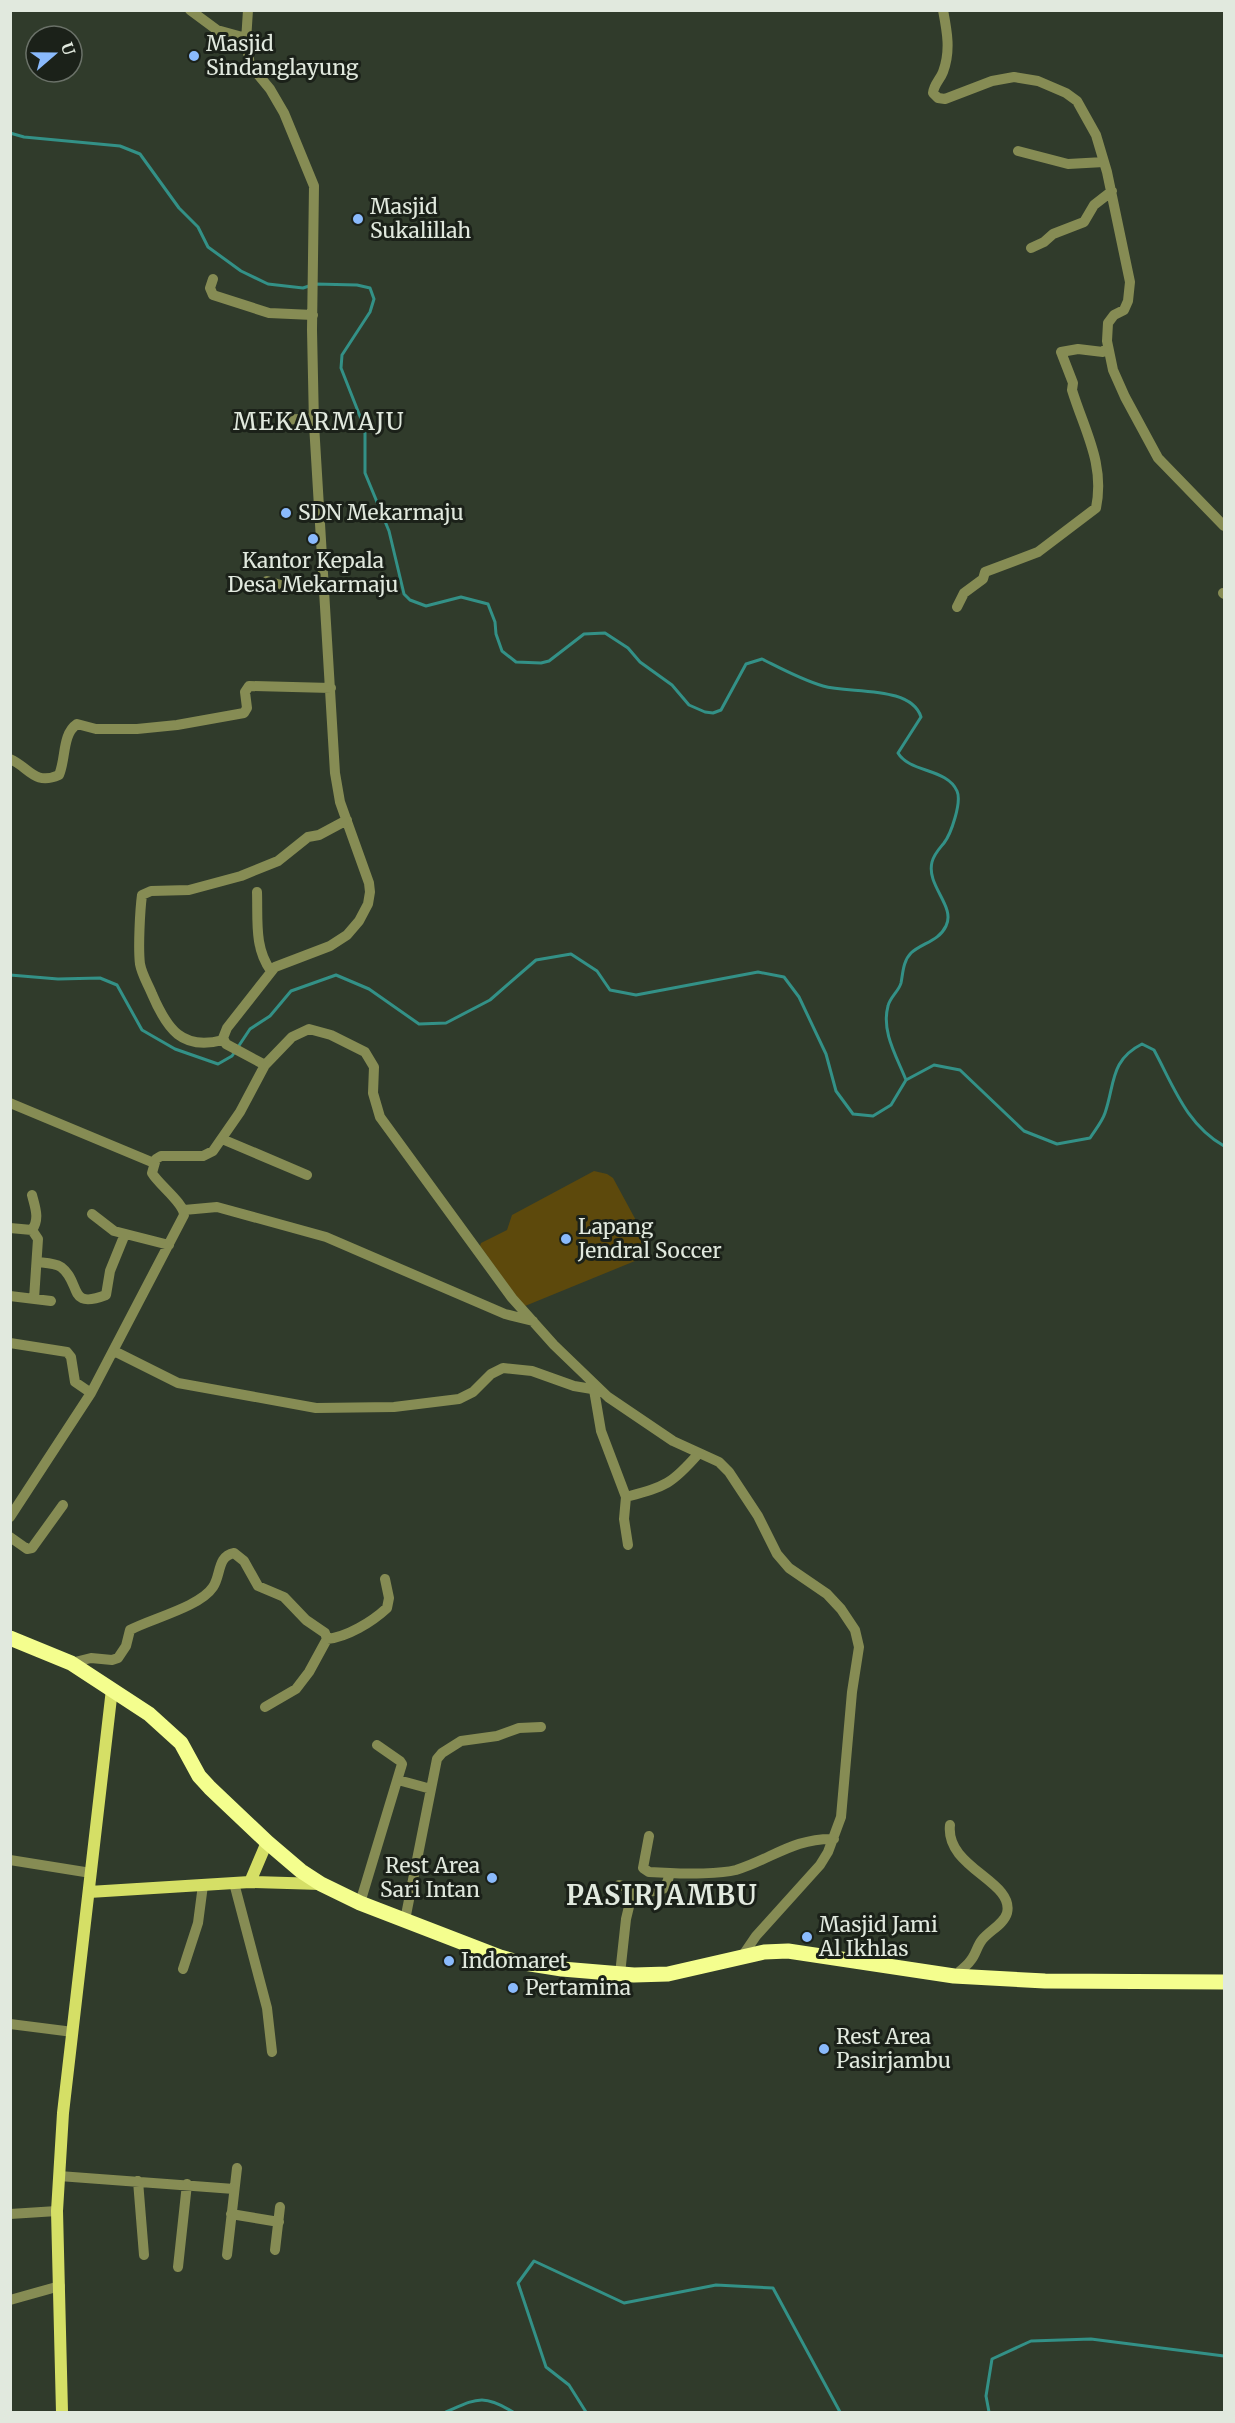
<svg xmlns="http://www.w3.org/2000/svg" width="1235" height="2423" viewBox="0 0 1235 2423" font-family="Merriweather,serif">
<style>
.green{fill:#5d490c}
.lines{fill:none;stroke-linecap:round;stroke-linejoin:round}
.stream{stroke:#339187;stroke-width:3}
.minor{stroke:#868c54;stroke-width:10}
.major{stroke:#d5df66;stroke-width:12}
.highway{stroke:#f4fe8e;stroke-width:15}
.poi-dot{fill:#8abafc;stroke:#1b2119;stroke-width:2}
.labels{text-anchor:middle;stroke-width:6;stroke-linejoin:round;paint-order:stroke}
.poi-label{font-size:21px;fill:#e1e9de;stroke:#1b2119;text-anchor:start}
.quarter-label{font-size:24px;letter-spacing:1.5px;fill:#e1e9de;stroke:#1b2119}
.district-label{font-size:27px;font-weight:bold;letter-spacing:1.5px;fill:#e1e9de;stroke:#1b2119}
</style>
<rect width="100%" height="100%" fill="#303b2b"/>
<!-- green -->
<path class="green" d="M594,1171L607,1174L613,1178L645,1237L643,1253L635,1261L525,1306L521,1303L480,1246L481,1243L507,1230L512,1215Z"/>
<g class="lines">
<!-- stream -->
<path class="stream" d="M10,133L24,137L120,146L140,154L179,208L198,227L208,247L241,271L268,284L303,288L315,284L357,285L370,288L374,299L370,312L342,355L341,368L365,429V473L389,531L404,594L410,600L426,606L461,597L488,604L495,622L496,634L502,651L516,662L541,663L549,661L584,634L605,633L628,648L640,662L672,685L689,705L705,712L713,713L721,710L746,664L762,659C782,669 802,680 823,686C850,694 911,685 921,717L898,753C910,773 947,768 957,791C962,802 951,834 944,843C939,849 934,854 932,862C926,886 956,906 946,926C939,941 922,943 911,953C903,961 903,973 901,983C899,991 890,997 888,1006C881,1032 897,1057 906,1080
M10,975L58,979L100,978L117,985L142,1030L175,1049L218,1064L232,1056L250,1029L270,1016L291,991L336,975L369,989L419,1024L446,1023L490,1000L536,960L571,954L597,971L610,990L636,995L758,972L784,977L799,997L826,1054L836,1091L853,1114L873,1116L891,1105L906,1080L934,1065L960,1070L1024,1131L1057,1144L1090,1138C1095,1130 1102,1122 1105,1113C1115,1084 1110,1060 1142,1044L1154,1050C1174,1087 1186,1124 1224,1146
M446,2412C476,2399 483,2393 513,2412
M586,2412L569,2385L546,2367L518,2283L534,2261L624,2303L716,2285L773,2288L840,2412
M989,2412L986,2396L992,2359L1031,2341L1091,2339L1224,2356"/>
<!-- minor -->
<path class="minor" d="M190,10L217,30L246,38
M248,10L246,41L250,65L270,89L284,113L314,186L312,330L314,424L335,773L340,802L369,883L370,892L368,904L359,921L347,935L330,946L275,967L227,1028L223,1038L226,1044L265,1065
M943,10C947,31 951,51 943,72C940,80 934,84 933,93L938,98L945,99L992,81L1014,77L1038,81L1066,93L1077,101L1096,135L1107,172L1130,282L1128,301L1124,310L1114,315L1108,323L1107,341L1113,370L1125,397L1158,458L1224,526
M1018,151L1068,164L1104,162
M1031,248L1044,242L1053,234L1084,222L1094,205L1112,191
M213,279L210,288L213,295L269,313L313,315
M283,420L314,418
M267,581L287,587L323,586
M1223,593L1224,594
M957,607L964,593L983,579L985,572L1038,552L1096,508C1105,464 1085,432 1072,390L1073,383L1061,352L1078,349L1103,352L1108,347
M10,759C29,767 34,786 59,775C66,759 62,734 77,724L96,729H137L177,725L244,713L247,708L245,692L249,686L331,688
M257,892C258,920 254,948 271,971
M223,1040C182,1051 167,1029 152,994C148,984 142,975 140,964C138,948 140,910 142,895L151,891L189,890L241,876L278,861L308,837L319,835L347,820
M10,1103L154,1163
M222,1139L307,1175
M184,1210L217,1207L326,1237L505,1314L533,1321
M92,1214L114,1231L169,1245
M10,1228L32,1230L38,1239L34,1299
M32,1230C40,1219 35,1207 32,1195
M37,1262C44,1263 54,1263 61,1267C82,1283 67,1310 106,1295L110,1271L125,1234
M10,1296L51,1301
M10,1343L67,1352L71,1357L75,1382L91,1393
M114,1351L178,1383L316,1408L394,1407L459,1399L473,1392L491,1374L503,1368L532,1371L574,1386L592,1389
M593,1384L601,1431L626,1497L624,1519L628,1545
M626,1497C666,1486 671,1485 699,1453
M10,1517L91,1393L184,1215C184,1203 159,1185 152,1173L156,1159L161,1156H203L213,1151L240,1112L265,1065L292,1037L309,1029L331,1035L365,1052L374,1067L373,1093L380,1117L512,1298L554,1345L608,1397L673,1441L719,1462L729,1472L758,1516L777,1554L789,1568L827,1594L841,1609L855,1630L859,1647L852,1692L841,1817L828,1852L820,1865L756,1936L741,1958
M10,1537L27,1549L32,1548L63,1505
M327,1639C347,1637 372,1622 387,1608L389,1598L385,1579
M71,1663L91,1658L112,1660L118,1658L126,1646L130,1630C150,1619 200,1607 213,1587C221,1576 217,1556 234,1553L244,1561L258,1586L284,1597L306,1620L325,1633L327,1639L309,1672L296,1689L265,1707
M398,1780L431,1789
M950,1825C945,1868 1015,1881 1007,1913C1004,1924 989,1931 982,1940C977,1946 976,1954 971,1960C967,1966 960,1971 954,1976
M649,1836L643,1868L649,1872L670,1873
M10,1860L91,1873
M234,1883L267,2008L272,2052
M619,1885C628,1888 659,1896 665,1887C667,1883 669,1877 670,1873C687,1874 720,1874 736,1870C772,1859 793,1838 834,1839
M360,1903L402,1764L400,1761L377,1745
M405,1920L437,1759L442,1753L461,1741L497,1736L519,1728L541,1727
M183,1969L198,1923L203,1885
M620,1974L626,1919L633,1890
M10,2024L73,2032
M59,2176L234,2189
M138,2181L144,2255
M10,2214L57,2211
M231,2214L279,2222
M275,2250L280,2207
M227,2255L237,2168
M178,2267L187,2184
M10,2300L60,2286"/>
<!-- major -->
<path class="major" d="M250,1882L267,1842
M89,1892L250,1882L321,1884
M62,2412L57,2211L63,2113L112,1689"/>
<!-- highway -->
<path class="highway" d="M10,1638L71,1663L149,1714L181,1743L199,1776L210,1788L267,1842L301,1871L321,1884L360,1903L500,1957L518,1962L562,1969L634,1975L668,1974L764,1952L788,1951L954,1976L1045,1981L1224,1982"/>
</g>
<!-- markers -->
<g class="poi-dot">
<circle cx="194" cy="56" r="6"/>
<circle cx="358" cy="219" r="6"/>
<circle cx="286" cy="513" r="6"/>
<circle cx="313" cy="539" r="6"/>
<circle cx="566" cy="1239" r="6"/>
<circle cx="492" cy="1878" r="6"/>
<circle cx="807" cy="1937" r="6"/>
<circle cx="449" cy="1961" r="6"/>
<circle cx="513" cy="1988" r="6"/>
<circle cx="824" cy="2049" r="6"/>
</g>
<g class="labels">
<!-- poi labels -->
<g class="poi-label">
<text x="206" y="51">Masjid<tspan x="206" dy="24">Sindanglayung</tspan></text>
<text x="370" y="214">Masjid<tspan x="370" dy="24">Sukalillah</tspan></text>
<text x="298" y="520">SDN Mekarmaju</text>
<text x="313" y="568" text-anchor="middle">Kantor Kepala<tspan x="313" dy="24">Desa Mekarmaju</tspan></text>
<text x="578" y="1234">Lapang<tspan x="578" dy="24">Jendral Soccer</tspan></text>
<text x="480" y="1873" text-anchor="end">Rest Area<tspan x="480" dy="24">Sari Intan</tspan></text>
<text x="819" y="1932">Masjid Jami<tspan x="819" dy="24">Al Ikhlas</tspan></text>
<text x="461" y="1968">Indomaret</text>
<text x="525" y="1995">Pertamina</text>
<text x="836" y="2044">Rest Area<tspan x="836" dy="24">Pasirjambu</tspan></text>
</g>
<!-- quarter labels -->
<g class="quarter-label">
<text x="319" y="430">MEKARMAJU</text>
</g>
<!-- district labels -->
<g class="district-label">
<text x="662" y="1905">PASIRJAMBU</text>
</g>
</g>
<!-- border -->
<rect width="1235" height="2423" fill="none" stroke="#e1e9de" stroke-width="24"/>
<!-- north arrow -->
<g transform="translate(54 54) rotate(70)"><circle r="28" fill="#1b2119" stroke="#6a7168" stroke-width="1.5"/>
<path d="M0-4.5L10 22L0 15L-10 22Z" fill="#8abafc"/>
<text y="-9" font-size="16" font-weight="bold" text-anchor="middle" fill="#e1e9de">U</text>
</g>
</svg>
